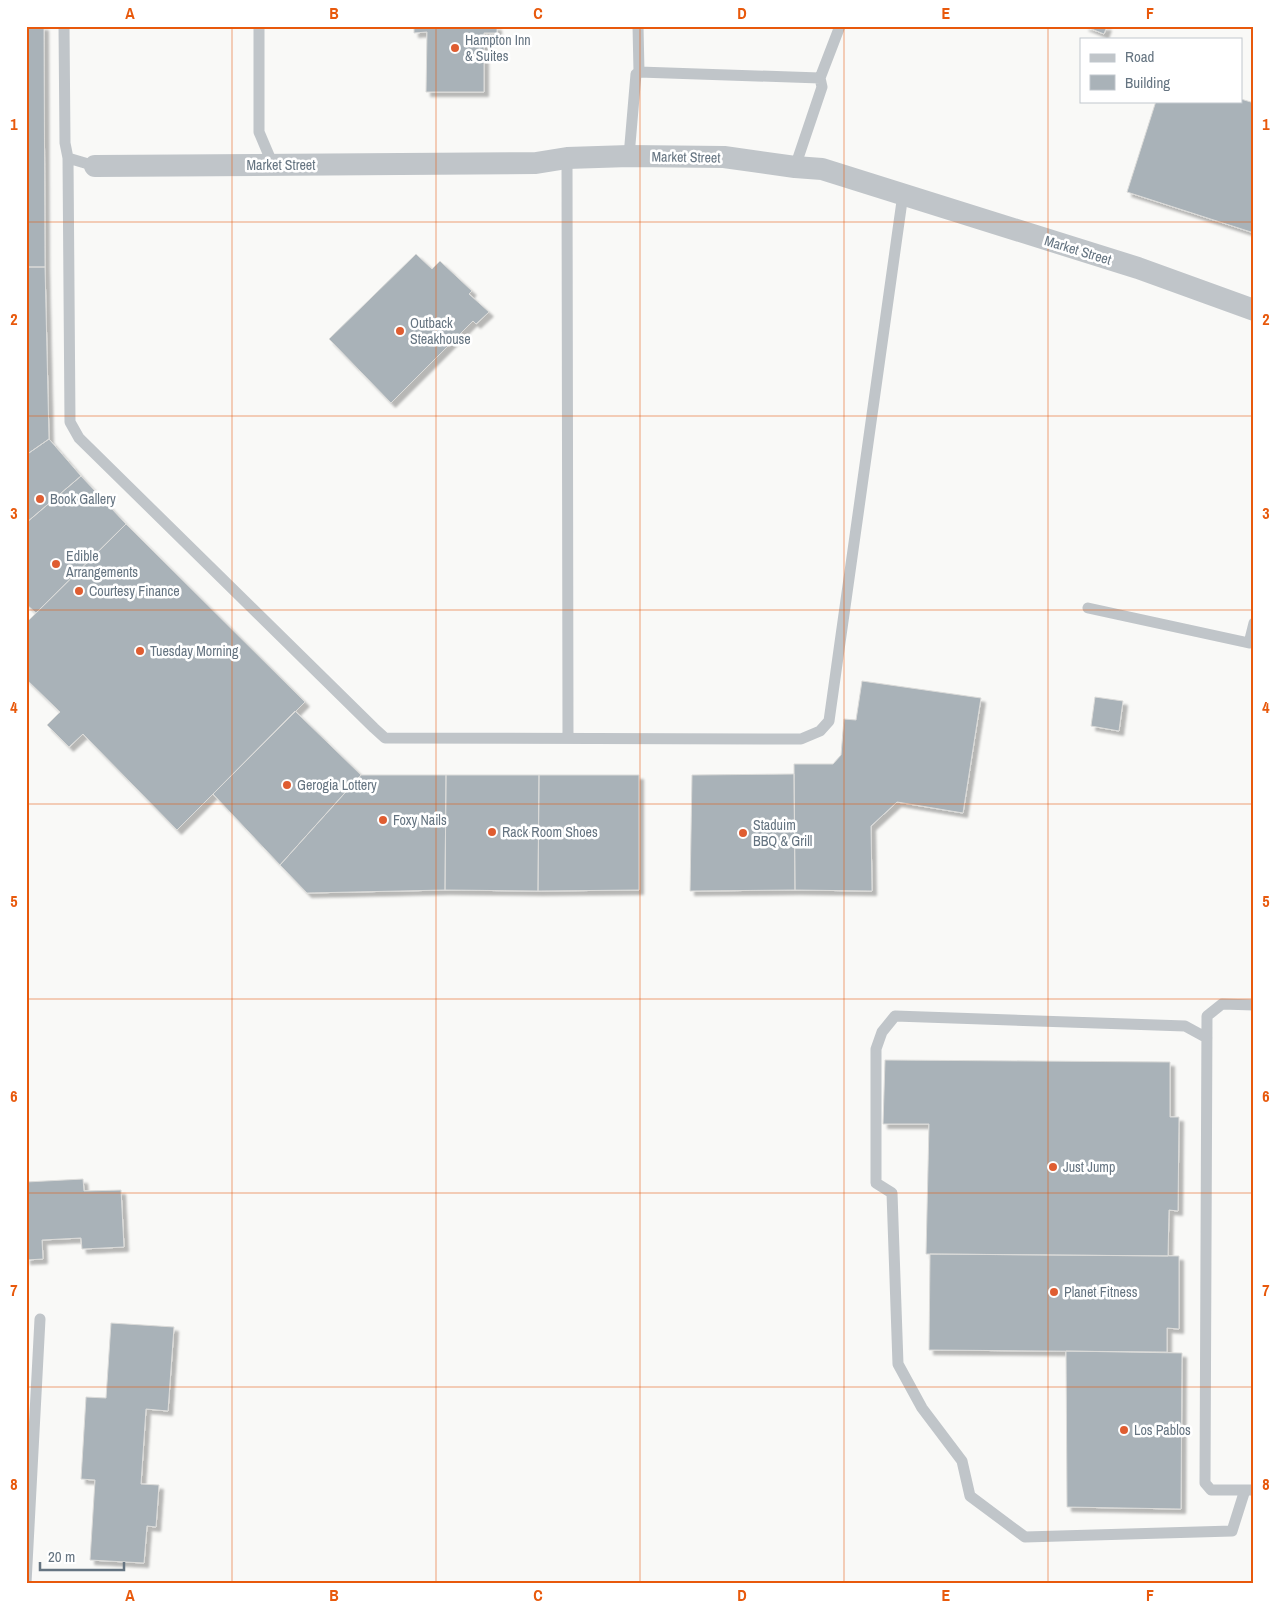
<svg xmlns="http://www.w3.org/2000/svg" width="1280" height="1609" viewBox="0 0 1280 1609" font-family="'Archivo Narrow',sans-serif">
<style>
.building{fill:#a9b2b8;stroke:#dbdbd9;filter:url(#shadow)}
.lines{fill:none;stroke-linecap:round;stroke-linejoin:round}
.lane{stroke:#c0c5c9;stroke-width:11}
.street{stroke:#c0c5c9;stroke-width:22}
.grid{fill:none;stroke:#e8590c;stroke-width:1;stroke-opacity:0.55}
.poi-dot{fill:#df5d31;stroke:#fff;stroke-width:2}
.labels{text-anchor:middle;stroke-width:5;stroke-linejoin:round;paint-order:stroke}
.poi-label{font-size:14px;fill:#657481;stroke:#fff;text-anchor:start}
.street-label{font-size:14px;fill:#657481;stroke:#fff}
.neatline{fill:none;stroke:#e8590c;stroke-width:2}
.grid-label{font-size:16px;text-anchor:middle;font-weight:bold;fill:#e8590c}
</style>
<defs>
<filter id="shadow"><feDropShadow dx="4.5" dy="4.5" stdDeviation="1" flood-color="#0004"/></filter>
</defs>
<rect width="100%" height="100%" fill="#f9f9f7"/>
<!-- building -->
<path class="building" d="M26,26H44L45,267H26Z
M414,26H497V33H484V92H426L427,32L414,33Z
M1084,26H1107L1104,34Z
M1241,99L1254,103V233L1127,192L1156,101H1241Z
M416,254L432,269L440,261L472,291L469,294L489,312L476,324L473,321L391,403L329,339Z
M26,267H45L49,439L26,455Z
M49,439L81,476L26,523V455Z
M81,476L126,524L36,613L26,604V523Z
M126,524L305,702L177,830L83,734L69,747L47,725L60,712L26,679V623Z
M862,681L981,698L963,813L897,802L871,826L872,891L795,890L794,764H833L841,755L844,719L856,720Z
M1095,697L1123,701L1119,731L1091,726Z
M295,711L361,775L280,865L213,794Z
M794,774L795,890L690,891L692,775Z
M361,775H446L445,890L307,893L280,865Z
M446,775H539L538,891L445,890Z
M539,775H639V890L538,891Z
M885,1060L1170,1062V1117H1179L1178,1211L1169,1210L1168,1256L926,1254L929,1124H883Z
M83,1179L84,1191L121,1190L124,1247L82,1249L81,1238L42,1240L43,1259L26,1260V1182Z
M930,1254L1179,1256V1329L1167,1328V1352L929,1350Z
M111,1323L174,1327L168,1411L146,1409L141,1484L159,1485L156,1527L147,1526L144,1563L90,1560L95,1480L81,1479L86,1397L106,1398Z
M1066,1351L1182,1353L1181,1509L1067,1507Z"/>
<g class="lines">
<!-- lane -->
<path class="lane" d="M64,26L65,143L68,158
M259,26V132L273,165
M639,72L820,78L840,26
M629,156L636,74L639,72L638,26
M567,158L568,738
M95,166L68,158L70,422L79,438L374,728L385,738L801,739L820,731L829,721L903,194
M795,167L822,87L820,78
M1088,608L1249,643L1254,623
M1254,1005L1222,1004L1207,1016L1205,1483L1211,1490H1254
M1207,1038L1185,1026L895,1016L882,1032L876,1049V1183L892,1193L898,1364L922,1408L962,1461L970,1496L1025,1537L1232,1531L1245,1490
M26,1583L40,1319"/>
<!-- street -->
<path class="street" d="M95,166L536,163L567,158L629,156L724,157L795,167L822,169L1138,268L1254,310"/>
</g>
<!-- grid -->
<path class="grid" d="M232,26V1583M436,26V1583M640,26V1583M844,26V1583M1048,26V1583M26,222H1254M26,416H1254M26,610H1254M26,804H1254M26,999H1254M26,1193H1254M26,1387H1254"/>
<!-- markers -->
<g class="poi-dot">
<circle cx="455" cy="48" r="5"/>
<circle cx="400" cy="331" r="5"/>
<circle cx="40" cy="499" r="5"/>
<circle cx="56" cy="564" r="5"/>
<circle cx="79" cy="591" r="5"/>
<circle cx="140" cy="651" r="5"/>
<circle cx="287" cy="785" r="5"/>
<circle cx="383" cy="820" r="5"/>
<circle cx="492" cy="832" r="5"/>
<circle cx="743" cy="833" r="5"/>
<circle cx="1053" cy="1167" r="5"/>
<circle cx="1054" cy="1292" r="5"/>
<circle cx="1124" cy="1430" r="5"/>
</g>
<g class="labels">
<!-- poi labels -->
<g class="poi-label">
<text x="465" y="45">Hampton Inn<tspan x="465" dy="16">&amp; Suites</tspan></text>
<text x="410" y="328">Outback<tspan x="410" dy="16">Steakhouse</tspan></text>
<text x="50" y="504">Book Gallery</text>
<text x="66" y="561">Edible<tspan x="66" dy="16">Arrangements</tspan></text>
<text x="89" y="596">Courtesy Finance</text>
<text x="150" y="656">Tuesday Morning</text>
<text x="297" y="790">Gerogia Lottery</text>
<text x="393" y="825">Foxy Nails</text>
<text x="753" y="830">Staduim<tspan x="753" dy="16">BBQ &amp; Grill</tspan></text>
<text x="502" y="837">Rack Room Shoes</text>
<text x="1063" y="1172">Just Jump</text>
<text x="1064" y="1297">Planet Fitness</text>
<text x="1134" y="1435">Los Pablos</text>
</g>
<!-- street labels -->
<g class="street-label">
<text transform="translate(686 157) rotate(1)" y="5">Market Street</text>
<text x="281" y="170">Market Street</text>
<text transform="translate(1078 250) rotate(17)" y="5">Market Street</text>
</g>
</g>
<!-- border -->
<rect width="1280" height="1609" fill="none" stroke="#ffffff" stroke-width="55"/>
<!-- legend -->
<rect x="1080" y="38" width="162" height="65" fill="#ffffff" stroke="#c1c7cd"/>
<rect x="1090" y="54" width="25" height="8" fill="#c0c5c9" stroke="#c1c7cd"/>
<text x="1125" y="62" font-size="15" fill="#657481">Road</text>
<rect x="1090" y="75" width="25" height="15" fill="#a9b2b8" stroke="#c1c7cd"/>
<text x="1125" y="88" font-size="15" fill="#657481">Building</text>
<!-- scale -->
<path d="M40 1562v8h84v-8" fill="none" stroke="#657481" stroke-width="2.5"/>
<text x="48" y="1562" font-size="15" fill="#657481" stroke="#ffffff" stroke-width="4" paint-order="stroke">20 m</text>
<rect x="28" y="28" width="1224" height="1554" class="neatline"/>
<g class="grid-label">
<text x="130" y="19">A</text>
<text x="334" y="19">B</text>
<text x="538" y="19">C</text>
<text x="742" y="19">D</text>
<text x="946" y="19">E</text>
<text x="1150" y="19">F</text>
<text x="14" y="130">1</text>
<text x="1266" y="130">1</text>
<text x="14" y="325">2</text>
<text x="1266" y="325">2</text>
<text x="14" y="519">3</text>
<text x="1266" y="519">3</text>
<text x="14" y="713">4</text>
<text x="1266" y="713">4</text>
<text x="14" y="907">5</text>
<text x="1266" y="907">5</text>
<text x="14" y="1102">6</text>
<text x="1266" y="1102">6</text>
<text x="14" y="1296">7</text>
<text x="1266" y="1296">7</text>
<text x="14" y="1490">8</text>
<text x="1266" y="1490">8</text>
<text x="130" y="1601">A</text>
<text x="334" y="1601">B</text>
<text x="538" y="1601">C</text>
<text x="742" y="1601">D</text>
<text x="946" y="1601">E</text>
<text x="1150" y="1601">F</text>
</g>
</svg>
